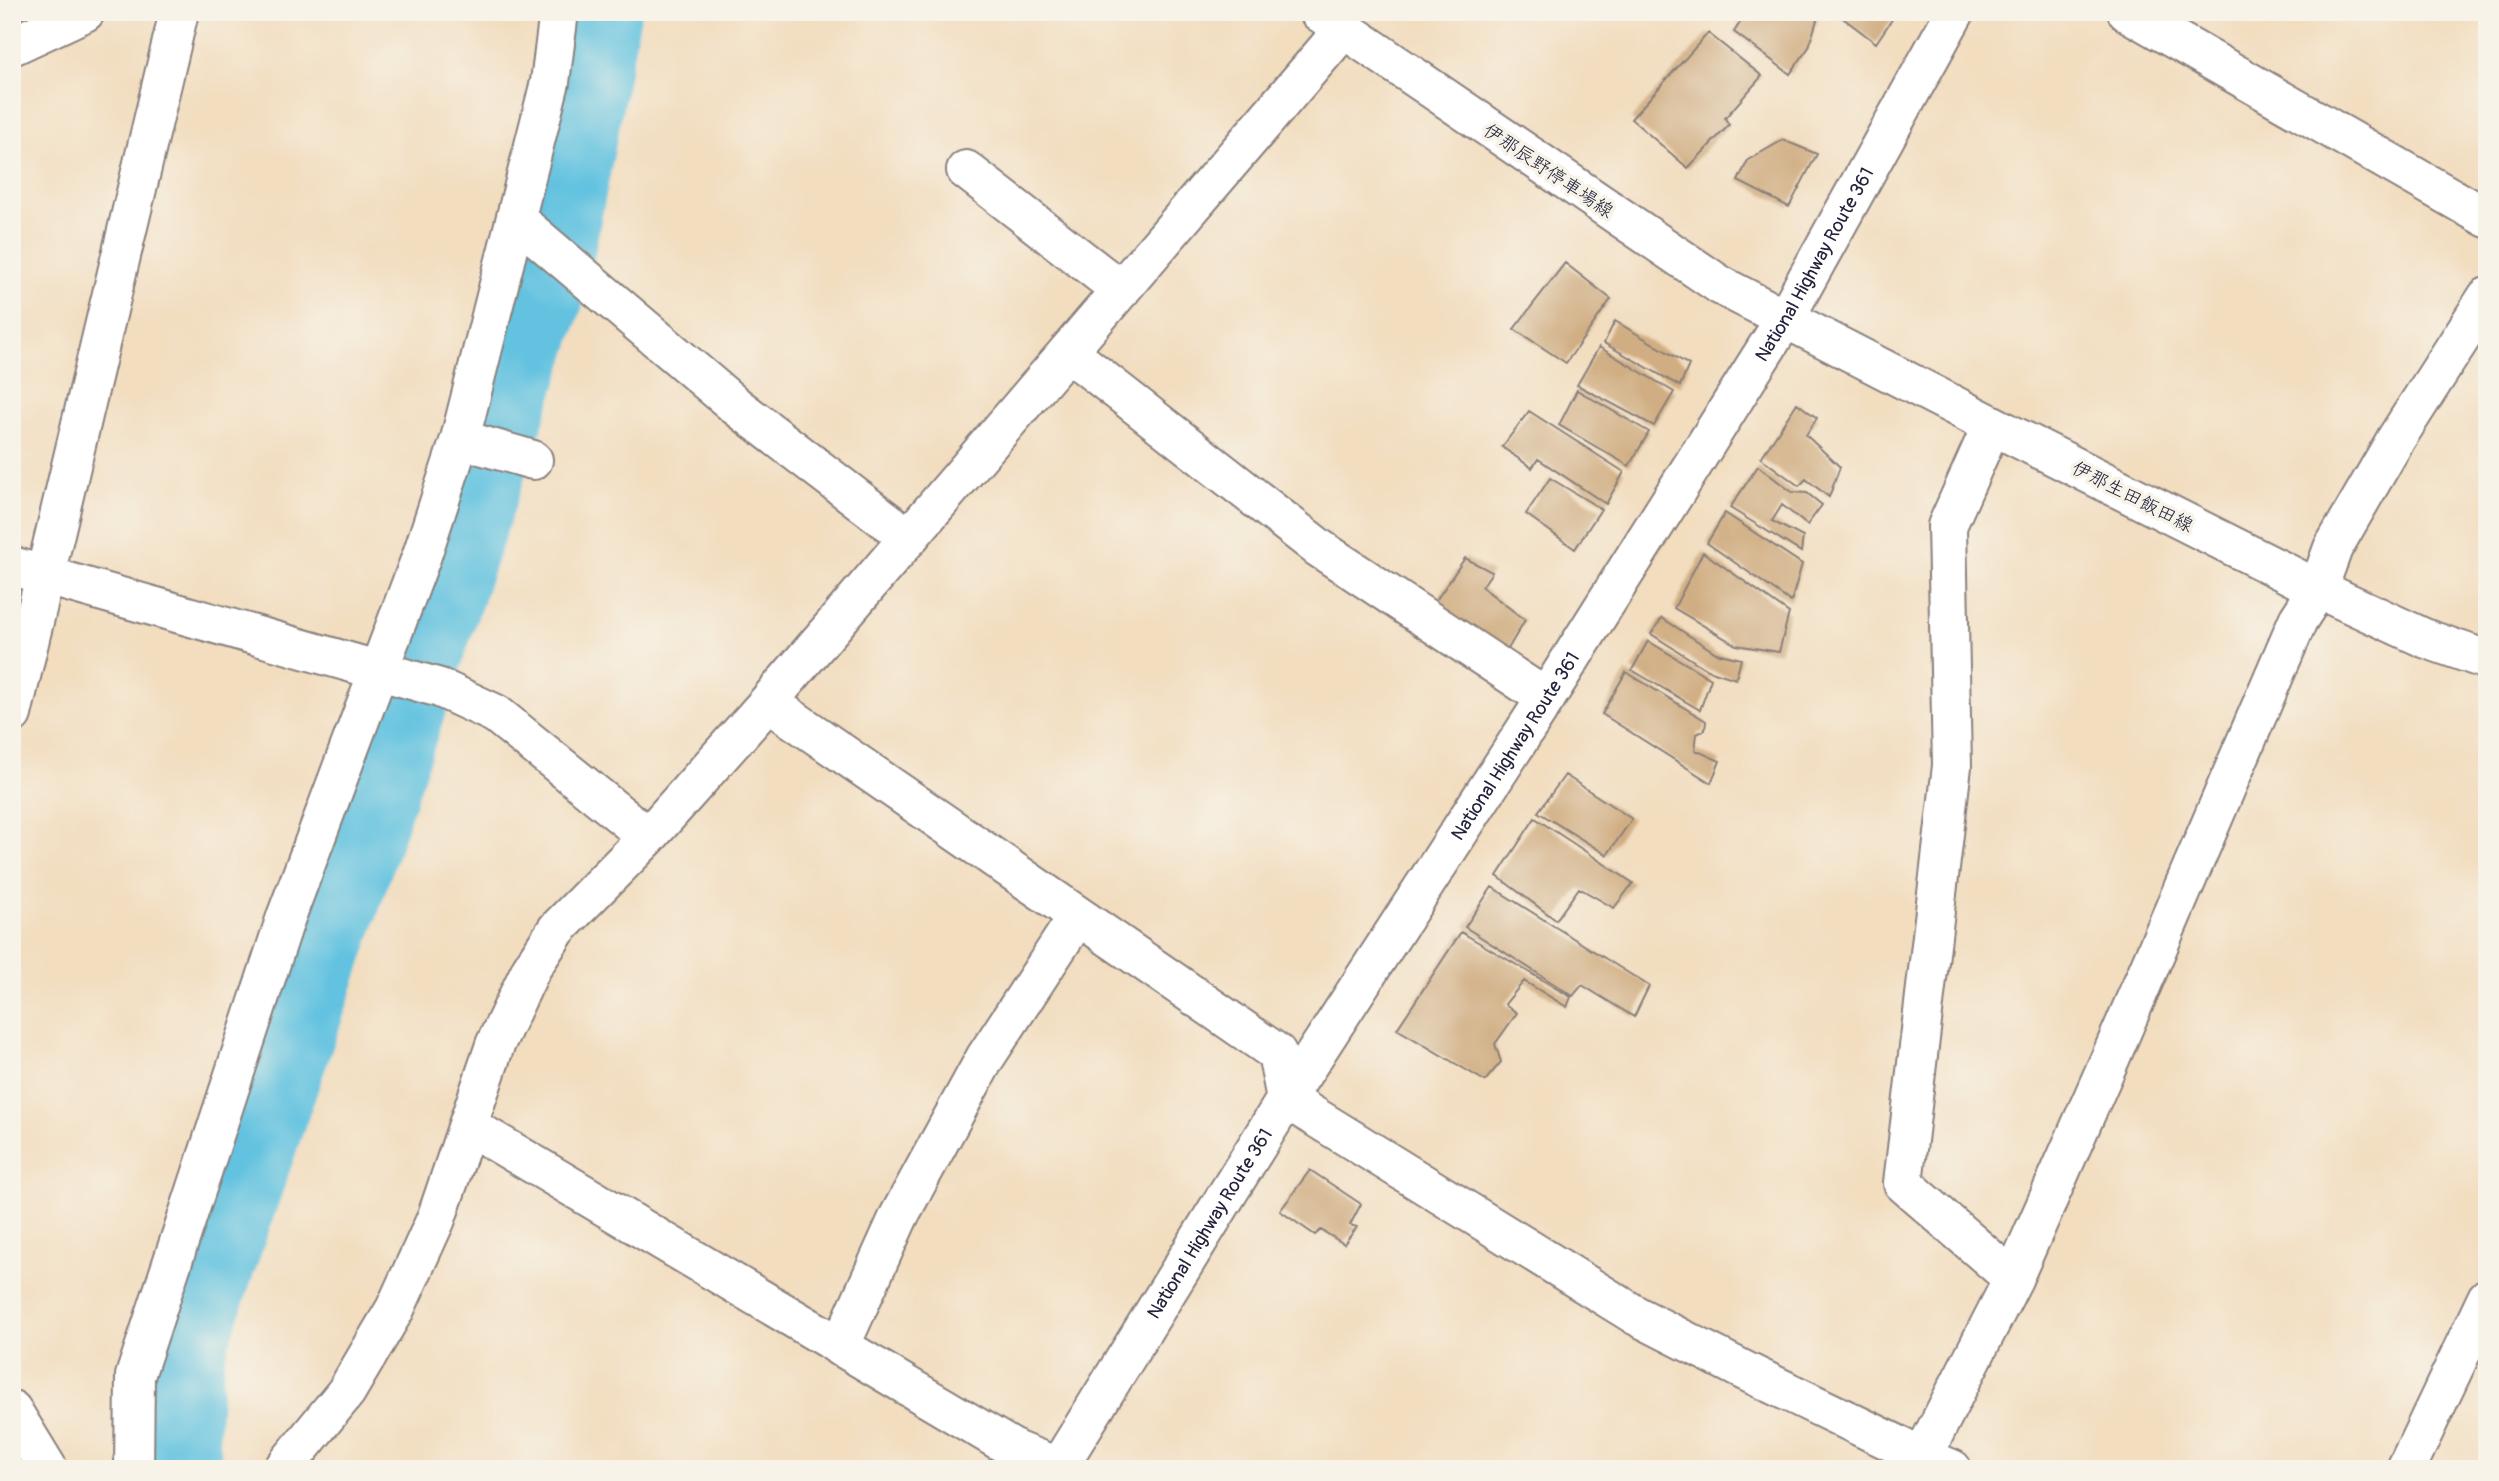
<svg xmlns="http://www.w3.org/2000/svg" width="2499" height="1481" viewBox="0 0 2499 1481" font-family="Pangolin,'Klee One',sans-serif">
<style>
.lines{fill:none;stroke-linecap:round;stroke-linejoin:round}
.river{stroke:#62c2e0;stroke-width:80}
.building{fill:#d0ad82}
.minor-casing{stroke:#8a807d;stroke-width:42}
.major-casing{stroke:#8a807d;stroke-width:42}
.highway-casing{stroke:#8a807d;stroke-width:42}
.minor{stroke:#fff;stroke-width:38}
.major{stroke:#fff;stroke-width:38}
.highway{stroke:#fff;stroke-width:38}
.labels{text-anchor:middle;stroke-width:7;stroke-linejoin:round;paint-order:stroke}
.street-label{font-size:19px;fill:#22223b;stroke:#f7f3e8}
</style>
<rect width="100%" height="100%" fill="#f7f3e8"/>
<filter id="ink" filterUnits="userSpaceOnUse"><feTurbulence type="fractalNoise" baseFrequency=".0143" numOctaves="2"/><feDisplacementMap in="SourceGraphic" scale="14" xChannelSelector="R" yChannelSelector="G"/><feConvolveMatrix kernelMatrix="1 2 1 2 8 2 1 2 1" color-interpolation-filters="sRGB"/></filter>
<filter id="wash" filterUnits="userSpaceOnUse"><feTurbulence type="fractalNoise" baseFrequency=".00686" numOctaves="4" result="noise"/><feDisplacementMap in="SourceGraphic" scale="28" xChannelSelector="R" yChannelSelector="G"/><feGaussianBlur stdDeviation="1.57" result="paint"/><feColorMatrix in="noise" values="0 0 0 0 0 0 0 0 0 0 0 0 0 0 0 0 0 1.4 0 .05"/><feComposite in="paint" operator="in"/></filter>
<g filter="url(#wash)">
<rect width="100%" height="100%" fill="#f2ddbf"/>
<g class="lines">
<!-- river -->
<path class="river" d="M183,1469L179,1437L185,1351L306,1003L548,284L601,12"/>
</g>
<g id="blocks">
<!-- building -->
<path class="building" d="M1747,12H1811L1818,16L1809,47L1790,74L1734,32Z
M1835,12H1897L1876,43Z
M1708,33L1762,76L1725,118L1729,125L1688,168L1631,119Z
M1783,140L1817,154L1789,207L1738,181L1748,160Z
M1565,263L1611,299L1566,363L1514,329Z
M1615,321L1689,365L1680,386L1604,343Z
M1599,347L1674,392L1654,426L1577,385Z
M1577,390L1649,432L1629,466L1559,425Z
M1797,403L1817,418L1806,435L1840,467L1829,497L1806,479L1799,486L1761,458Z
M1529,411L1624,472L1606,504L1538,459L1532,468L1502,447Z
M1758,466L1792,492L1807,493L1822,505L1807,525L1782,505L1772,521L1803,537L1801,552L1730,508Z
M1550,478L1601,509L1575,549L1526,514Z
M1725,513L1802,564L1791,602L1707,543Z
M1703,552L1789,613L1779,652L1736,645L1674,608Z
M1465,558L1492,572L1482,587L1525,620L1505,654L1435,602Z
M1662,618L1716,653L1741,659L1736,679L1708,670L1651,634Z
M1648,641L1711,679L1700,710L1632,670Z
M1626,672L1706,721L1705,730L1697,734L1695,750L1720,761L1711,783L1602,714Z
M1565,775L1632,819L1607,855L1538,812Z
M1535,818L1633,883L1614,908L1579,888L1556,920L1497,876Z
M1492,887L1649,986L1634,1017L1582,985L1573,996L1465,927Z
M1461,932L1571,997L1567,1007L1524,981L1505,1004L1517,1013L1495,1044L1501,1062L1485,1081L1397,1029Z
M1310,1170L1361,1204L1350,1225L1357,1227L1344,1244L1321,1230L1315,1235L1280,1211Z"/>
</g>
</g>
<g filter="url(#ink)">
<use href="#blocks" fill-opacity="0" stroke="#8a807d" stroke-width="2"/>
<g class="lines">
<defs>
<path id="minor" d="M2127,12L2487,218
M12,46L85,12
M966,170L1121,290
M517,220L736,406L909,538
M1068,352L1319,548L1546,698
M1992,425L1947,526L1952,766L1903,1183L2013,1279
M460,439L533,460
M12,566L440,688L496,714L648,837
M768,702L1277,1053L1286,1099L1637,1316L1743,1370L1921,1456L1952,1469
M12,714L179,12
M469,1126L1017,1451L1063,1469
M840,1347L899,1216L985,1058L1078,916
M12,1410L48,1469
M134,1469L135,1376L286,917L422,555L460,439L550,82L559,12
M283,1469L346,1392L395,1309L436,1219L495,1045L531,969L557,929L648,837L768,702L1343,30
M1916,1469L2013,1279L2110,1059L2298,620L2318,589L2333,548L2396,439L2487,297
M2406,1469L2487,1298"/>
<path id="major" d="M1319,12L1720,285L1992,425L2318,589L2424,638L2487,660"/>
<g id="highway">
<path id="s1" d="M1057,1469L1286,1099L1546,698L1784,320L1955,12"/>
</g>
</defs>
<!-- minor casing -->
<use href="#minor" class="minor-casing"/>
<!-- major casing -->
<use href="#major" class="major-casing"/>
<!-- highway casing -->
<use href="#highway" class="highway-casing"/>
<!-- minor -->
<use href="#minor" class="minor"/>
<!-- major -->
<use href="#major" class="major"/>
<!-- highway -->
<use href="#highway" class="highway"/>
</g>
</g>
<g class="labels">
<!-- street labels -->
<g class="street-label">
<text transform="translate(1549 170) rotate(34)" y="7">伊那辰野停車場線</text>
<text dy="7" stroke="none"><textPath href="#s1" startOffset="1423">National Highway Route 361</textPath></text>
<text transform="translate(2133 496) rotate(27)" y="7">伊那生田飯田線</text>
<text dy="7" stroke="none"><textPath href="#s1" startOffset="856">National Highway Route 361</textPath></text>
<text dy="7" stroke="none"><textPath href="#s1" startOffset="289">National Highway Route 361</textPath></text>
</g>
</g>
<!-- margin -->
<rect width="2499" height="1481" fill="none" stroke="#f7f3e8" stroke-width="42"/>
</svg>
